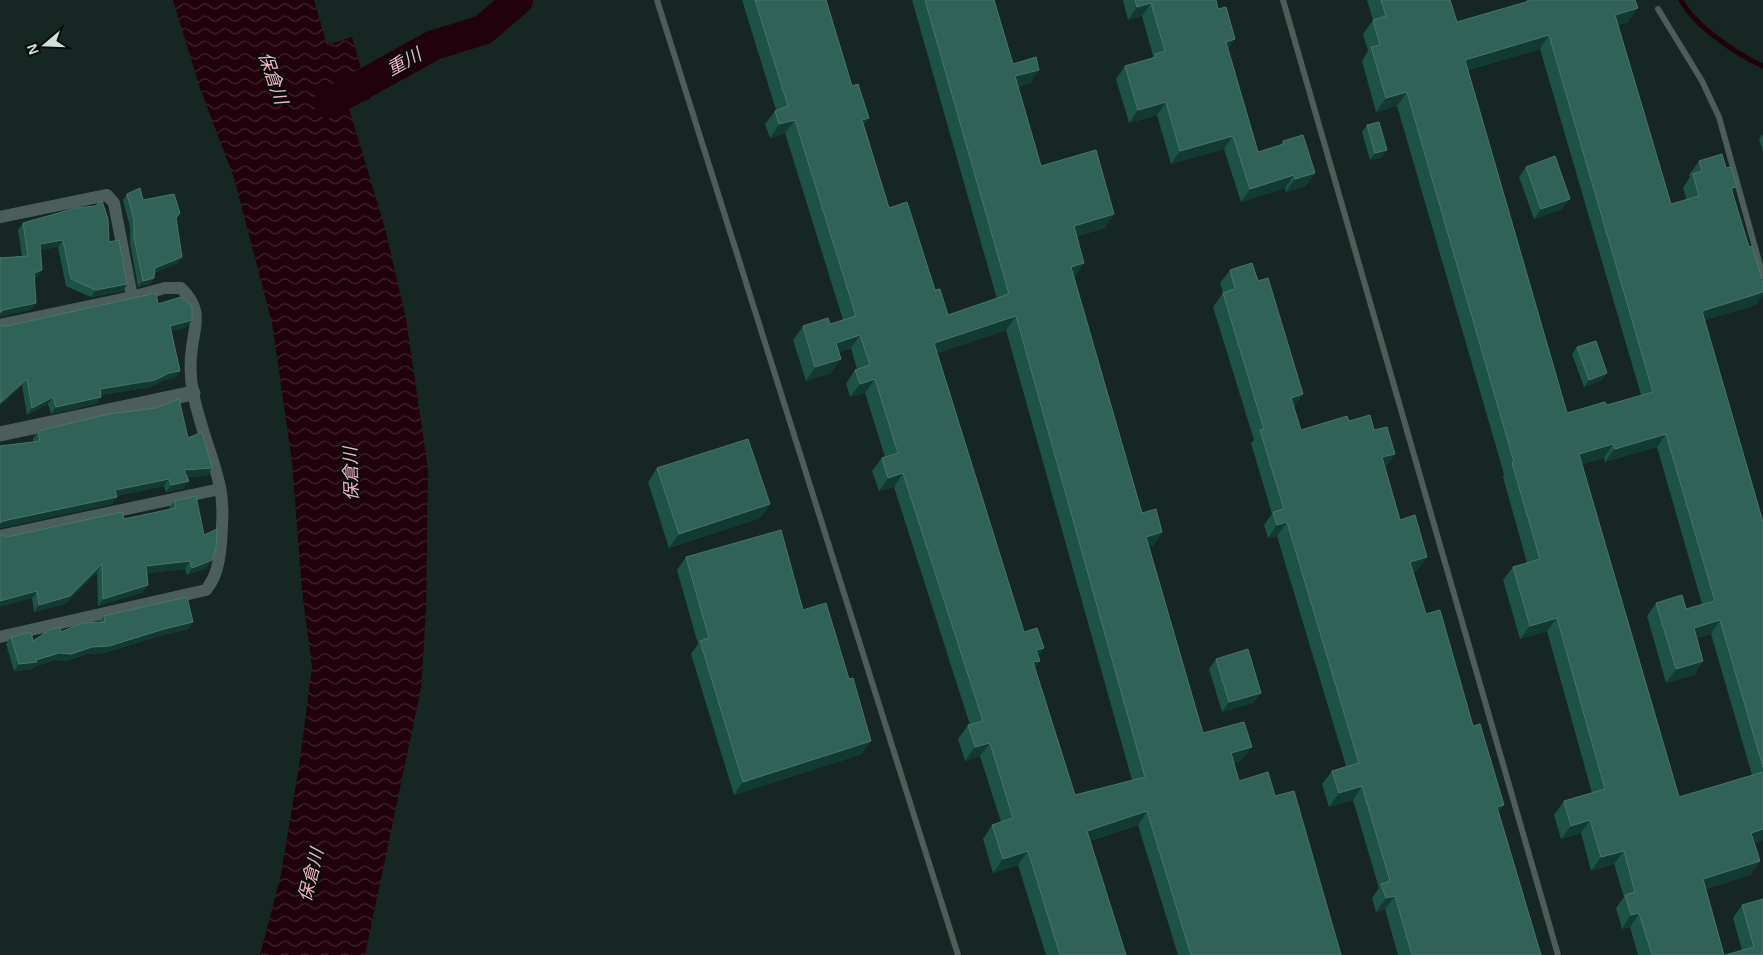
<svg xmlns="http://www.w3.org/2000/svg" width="1763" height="955" viewBox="0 0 1763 955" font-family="Arial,'Noto Sans JP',sans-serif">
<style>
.water{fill:url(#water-waves)}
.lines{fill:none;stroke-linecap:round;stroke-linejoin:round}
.stream{stroke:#21010b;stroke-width:5}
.river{stroke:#21010b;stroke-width:30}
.lane{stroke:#4c5e59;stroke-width:6}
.street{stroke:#4c5e59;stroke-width:12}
.secondary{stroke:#4c5e59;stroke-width:15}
.wall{fill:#1d5247;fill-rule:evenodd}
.shaded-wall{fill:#123a32}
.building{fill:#306257;stroke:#4a756c;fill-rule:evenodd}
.labels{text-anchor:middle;stroke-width:4;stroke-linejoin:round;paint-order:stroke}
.water-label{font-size:18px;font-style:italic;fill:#f7b5c4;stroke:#070e0c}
</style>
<defs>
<pattern id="water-waves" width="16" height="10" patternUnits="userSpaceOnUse" patternTransform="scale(1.25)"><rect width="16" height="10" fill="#21010b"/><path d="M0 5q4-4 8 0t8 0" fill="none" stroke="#40262e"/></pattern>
</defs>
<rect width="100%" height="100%" fill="#162622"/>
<!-- water -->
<path class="water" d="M173,0H314L327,45L352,37L370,99L348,105L386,232L406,319L428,470L426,611L421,688L365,955H260L280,879L299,767L312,667L302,591L292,461L272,323L234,178L200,88Z"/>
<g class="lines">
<!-- stream -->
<path class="stream" d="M1681,0C1695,26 1736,54 1763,66"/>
<!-- river -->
<path class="river" d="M329,103L434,45L483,30L518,0"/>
<!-- lane -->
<path class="lane" d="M657,0L958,955
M1283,0L1558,955
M1658,9L1702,81L1719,117L1763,276"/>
<!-- street -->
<path class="street" d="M0,217L107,195L114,203L132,297L165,288H181C202,309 196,321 192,347C190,362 190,378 193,392C199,425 213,455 220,487C224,506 222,525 221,544C219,562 217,576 206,590L0,637
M0,325L132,297
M0,536L220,489"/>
<!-- secondary -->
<path class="secondary" d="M0,434L193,393"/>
</g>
<!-- wall -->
<path class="wall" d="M742,0H826L889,208L948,315L997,299L912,0H994L1013,64L1039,70L1030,83L1018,87L1041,166L1105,228L1077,236L1075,277H1074L1142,513L1162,532L1153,546L1149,547L1203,733L1242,760L1234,763L1239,781L1275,796L1341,955H1178L1138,825L1090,841L1126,955H1046L1018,865L993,873L983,839L992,825L1001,822L980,756L965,761L958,739L968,725H970L894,487L879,491L872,471L882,458L885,457L865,393L850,397L846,384L855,370L857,369L851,348L839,352L841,359L831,373L806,381L793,340L803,326L830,324L843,320L785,133L770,138L765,124L775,111L776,110ZM1006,330L1132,780L1075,795L1035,667L1038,656L1024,632L937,353Z
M1123,0H1216L1228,49L1258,152L1280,145L1283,141L1315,173L1306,186L1286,192L1285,188L1241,202L1224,149L1171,164L1157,115L1129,123L1116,79L1125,66L1152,59L1153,56L1142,16L1128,20Z
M1367,0H1450L1457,22L1526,2V0H1635L1628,22L1618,25L1671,204L1687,200L1683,188L1690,177L1689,175L1699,161L1733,193L1756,305L1704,320L1763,522V840L1754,843L1760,861L1750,875L1706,889L1724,955H1638L1630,927L1622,929L1616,908L1624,897L1614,864L1591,871L1581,833L1561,839L1554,815L1564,801L1592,793L1547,631L1520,639L1503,580L1513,567L1527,563L1503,477L1504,474L1397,106L1376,112L1362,61L1368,51L1363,34L1373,20ZM1540,49L1641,395L1607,405L1567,413L1468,70ZM1657,447L1702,604L1686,609L1656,603L1647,616L1666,683L1694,675L1703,661L1696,638L1711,634L1752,775L1679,797L1582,464L1604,458L1605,462Z
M1367,125L1382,157L1370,160L1362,132Z
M1763,134V152L1759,139Z
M1526,167L1570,199L1562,209L1534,219L1519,177Z
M127,194L143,200L176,218L178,263L154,273V278L149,284L138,287L130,243V227L123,200Z
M23,223L109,242L127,284L123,291L91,297L66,286L58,247L40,250L42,270L37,277L34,278L31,310L0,258L22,256L18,230Z
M1230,270L1258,281L1303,394L1294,407L1301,430L1349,421L1374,430L1395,454L1385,467L1400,520L1417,571L1413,572L1426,614L1473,726L1541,955H1398L1385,909L1376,912L1372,898L1379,888L1353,800L1329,807L1322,784L1332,771L1346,766L1277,536L1268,538L1264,525L1272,514L1251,443L1254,440L1213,307L1223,293L1220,283Z
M158,304L187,327L171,331L180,371L175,378L164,380L150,387L101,395V397L96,404L51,414L48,404L27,415L22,386L2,326H7Z
M1577,347L1602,380L1584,387L1572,354Z
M38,431L188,438L212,468L207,476L187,477L184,488L166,492L164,486L116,496L117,497L112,504L0,528V446L34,442L33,439Z
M657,468L770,504L760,518L669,548L648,482Z
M174,501L207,568L187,575L185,569L147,573L148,585L143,592L98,606L97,572L65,604L34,612L32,598L7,537L124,519L170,509L169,508Z
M686,557L803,610L862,754L734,795L691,654L698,644L677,570Z
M104,616L193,622L188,629L159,636L104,653L87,654L66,661L54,660L34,667L32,669L14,671L6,644L11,637L33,641L99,622Z
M1216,659L1261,693L1253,703L1222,712L1209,669Z
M1742,905L1763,955L1742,950L1733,918Z"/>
<!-- shaded-wall -->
<path class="shaded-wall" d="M1151,3L1142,16L1128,20L1137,7Z
M1638,8L1628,22L1606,28L1615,15Z
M1549,35L1540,49L1455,73L1465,60Z
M1235,39L1226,52V42Z
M1039,70L1030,83L1005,90L1015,76Z
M1407,92L1397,106L1376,112L1386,98Z
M1166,102L1157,115L1129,123L1138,110Z
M869,118L859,132L862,120Z
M795,120L785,133L770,138L779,124Z
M1233,136L1224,149L1171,164L1180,151Z
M1387,150L1382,157L1370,160L1375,153Z
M1315,173L1306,186L1286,192L1295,179Z
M1294,175L1285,188L1241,202L1250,189Z
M1737,187L1727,200L1731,188Z
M1570,199L1562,209L1534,219L1541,209Z
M1114,214L1105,228L1064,240L1074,226Z
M63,240L58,247L35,251L40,244Z
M182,257L178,263L151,274L155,268Z
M1084,263L1075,277L1062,281L1071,267Z
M42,270L37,277L29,280L34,273Z
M154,278L149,284L138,287L143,281Z
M127,284L123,291L91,297L96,290Z
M1763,292V295L1756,305L1692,324L1702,311Z
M36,303L31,310L0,317V313L3,310Z
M1016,316L1006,330L925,357L934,343Z
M192,320L187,327L165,333L170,326Z
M860,335L851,348L826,356L836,343Z
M841,359L831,373L806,381L815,367Z
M180,371L175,378L164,380L150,387L95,396L100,389L169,373Z
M1607,373L1602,380L1584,387L1589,380Z
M27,379L22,386L0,406V403Z
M875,379L865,393L850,397L860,384Z
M1303,394L1294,407L1291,398Z
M53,397L48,404L27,415L32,408Z
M101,397L96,404L51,414L56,407Z
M1666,434L1657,447L1605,462L1615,449Z
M1613,444L1604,458L1570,468L1579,454Z
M1395,454L1386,467L1372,471L1382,457Z
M212,468L207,476L179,477L184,470Z
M903,473L894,487L879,491L888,478Z
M169,479L164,486L110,497L115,490Z
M189,481L184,488L166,492L171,485Z
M117,497L112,504L0,528V523L3,521Z
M770,504L760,518L669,548L679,534Z
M1287,522L1277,536L1268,538L1277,525Z
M1162,532L1153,546L1137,550L1146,537Z
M1427,557L1417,571L1401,576L1410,562Z
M212,560L207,568L187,575L192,568Z
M190,561L185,569L141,574L146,566Z
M102,564L97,572L65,604L34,612L39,605Z
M148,585L143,592L98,606L103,599Z
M37,591L32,598L0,607V601Z
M1557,618L1547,631L1520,639L1530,626Z
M1720,620L1711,634L1684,642L1694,628Z
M193,622L188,629L159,636L104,653L87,654L66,661L54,660L34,667L32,669L14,671L19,664L36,660L59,653L92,647L164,629Z
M1044,648L1034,662L1036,650Z
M1040,661L1030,674L1033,662Z
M1703,661L1694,675L1666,683L1676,669Z
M1261,693L1253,703L1222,712L1229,702Z
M871,741L862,754L734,795L743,782Z
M990,743L980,756L965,761L975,747Z
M1252,747L1242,760L1221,766L1231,753Z
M1362,786L1353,800L1329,807L1339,793Z
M1504,805L1495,818L1497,807Z
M1147,811L1138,825L1077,845L1087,831Z
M1590,820L1581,833L1561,839L1571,826Z
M1763,829V840L1741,846L1751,833Z
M1028,851L1018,865L993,873L1003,859Z
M1624,851L1614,864L1591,871L1601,857Z
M1760,861L1750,875L1694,893L1703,879Z
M1395,896L1385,909L1376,912L1386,898Z
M1639,913L1630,927L1622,929L1631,915Z"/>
<!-- building -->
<path class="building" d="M755,0H826L852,86L858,84L869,118L862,120L889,208L907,202L935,290L940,289L948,315L1009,294L925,0H994L1013,64L1036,57L1039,70L1015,76L1041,166L1096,150L1114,214L1074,226L1084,263L1071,267L1142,513L1156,509L1162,532L1146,537L1203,733L1244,722L1252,747L1231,753L1239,781L1268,772L1275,796L1294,791L1341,955H1191L1147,811L1087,831L1126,955H1060L1028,851L1003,859L992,825L1013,818L990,743L975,747L968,725L983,721L903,473L888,478L882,458L898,453L875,379L860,384L855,370L870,365L860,335L836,343L841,359L815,367L803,326L828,318L830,324L856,316L795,120L779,124L775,111L788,106ZM1016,316L1145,777L1075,795L1033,662L1040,661L1036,650L1044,648L1037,628L1024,632L934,343Z
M1135,0H1216L1218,9L1226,7L1235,39L1226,42L1258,152L1284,144L1283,141L1303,135L1315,173L1295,179L1294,175L1250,189L1233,136L1180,151L1166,102L1138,110L1125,66L1156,57L1155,54L1165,51L1151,3L1137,7Z
M1381,0H1450L1457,22L1533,0H1635L1638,8L1615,15L1671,204L1699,196L1693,174L1702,171L1699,161L1722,154L1726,168L1731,167L1737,187L1731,188L1749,247L1752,246L1763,283V292L1702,311L1763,522V767L1720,620L1694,628L1703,661L1676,669L1656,603L1682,595L1686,609L1715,601L1666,434L1615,449L1613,444L1579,454L1679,797L1763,772V829L1751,833L1760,861L1703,879L1724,955H1652L1639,913L1631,915L1625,895L1635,892L1624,851L1601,857L1590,820L1571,826L1564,801L1605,789L1557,618L1530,626L1513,567L1540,559L1512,463L1514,462L1407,92L1386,98L1371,47L1380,45L1373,20L1386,16ZM1549,35L1653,392L1607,405L1605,402L1567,413L1465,60Z
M1379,122L1387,150L1375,153L1367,125Z
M1555,156L1570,199L1541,209L1526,167Z
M140,188L143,200L174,194L180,213L176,218L182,257L155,268L154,278L143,281L134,237V220L127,194Z
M102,201L108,219L109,242L119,240L127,284L96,290L71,279L63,240L40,244L42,270L34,273L36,303L3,310L0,313V257V258L28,256L23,223L76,208L95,206Z
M1252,263L1258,281L1268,278L1303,394L1291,398L1301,430L1347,416L1349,421L1370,415L1374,430L1387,427L1395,454L1382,457L1400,520L1415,515L1427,557L1410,562L1426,614L1440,610L1473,726L1480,724L1504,805L1497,807L1541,955H1412L1395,896L1386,898L1381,884L1390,881L1362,786L1339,793L1332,771L1359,763L1287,522L1277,525L1273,512L1284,509L1260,430L1264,429L1223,293L1235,289L1230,270Z
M156,293L158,304L181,297L192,306V320L170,326L180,371L169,373L155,380L100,389L101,397L56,407L53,397L32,408L27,379L0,403V324L2,326H7Z
M1596,341L1607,373L1589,380L1577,347Z
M179,399L188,438L202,432L212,468L184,470L189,481L171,485L169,479L115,490L117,497L3,521L0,523V446L40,441L38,431L109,414L156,408Z
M748,439L770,504L679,534L657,468Z
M196,496L204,535L217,529L216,548L212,560L192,568L190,561L146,566L148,585L103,599L102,564L70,596L39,605L37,591L0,601V535L7,537L122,512L124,519L176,508L174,501Z
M781,530L803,610L826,603L849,679L853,678L871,741L743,782L700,641L709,638L686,557Z
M187,597L193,622L164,629L109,646L92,647L71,654L59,653L36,660L37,662L19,664L11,637L31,632L33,641L51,629L60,627L61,632L82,623L105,622L104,616Z
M1248,649L1261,693L1229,702L1216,659Z
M1763,899V955H1725L1754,947L1742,905Z"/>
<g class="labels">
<!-- water labels -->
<g class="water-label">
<text transform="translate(404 62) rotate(-29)" y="6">重川</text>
<text transform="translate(273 78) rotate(71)" y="6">保倉川</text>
<text transform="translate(351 474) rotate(-92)" y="6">保倉川</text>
<text transform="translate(311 875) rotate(-76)" y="6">保倉川</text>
</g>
</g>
<!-- north arrow -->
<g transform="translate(45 45) rotate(251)" stroke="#070e0c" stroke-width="4" paint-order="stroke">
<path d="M0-4L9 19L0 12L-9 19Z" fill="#d3dedb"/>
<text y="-8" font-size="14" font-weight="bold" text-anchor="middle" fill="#d3dedb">N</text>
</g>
</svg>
